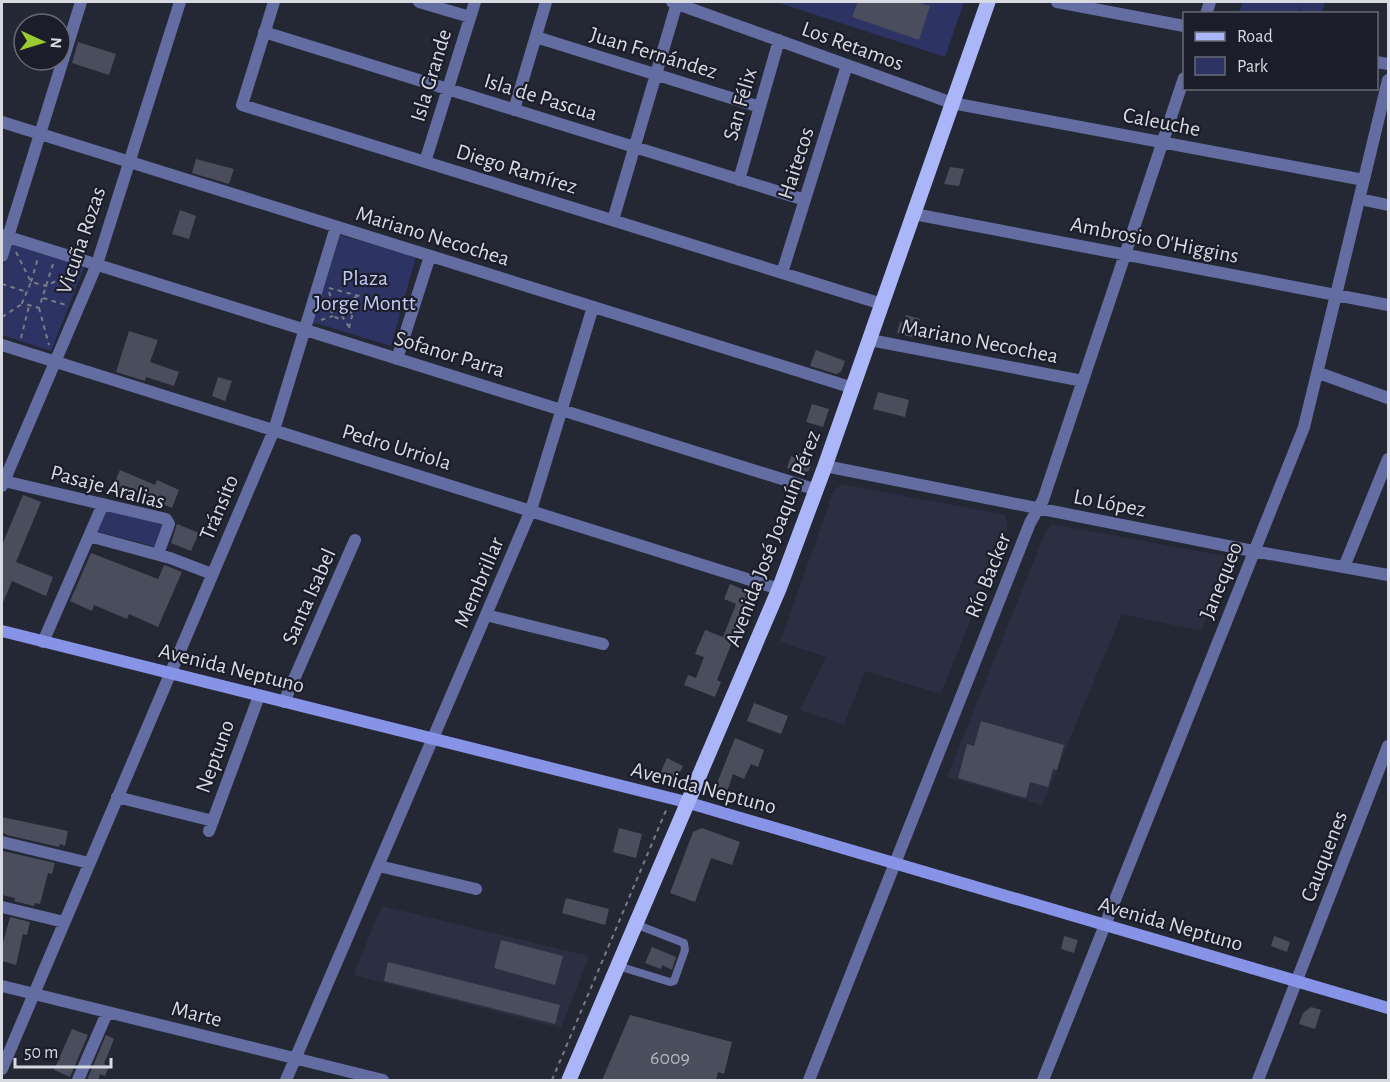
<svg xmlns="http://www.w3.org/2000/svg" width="1390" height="1082" viewBox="0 0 1390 1082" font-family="'Alegreya Sans',sans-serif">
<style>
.built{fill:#2c2f42}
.green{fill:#2d3362}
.building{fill:#4a4d5b}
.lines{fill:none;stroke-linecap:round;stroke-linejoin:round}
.path{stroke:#797b86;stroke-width:2;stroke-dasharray:4.5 4.5;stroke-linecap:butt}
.service{stroke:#646da1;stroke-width:8}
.minor{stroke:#646da1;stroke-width:12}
.tertiary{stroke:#646da1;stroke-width:12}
.secondary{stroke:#8693e6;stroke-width:12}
.primary{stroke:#aab6f7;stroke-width:15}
.labels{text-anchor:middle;stroke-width:4.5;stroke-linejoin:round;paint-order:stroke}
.number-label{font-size:20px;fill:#b4b7c0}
.street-label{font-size:22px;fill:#d8dae2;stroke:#1b1d2a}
.park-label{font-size:22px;fill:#c1caf5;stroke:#1b1d2a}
</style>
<rect width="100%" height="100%" fill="#242734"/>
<!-- built -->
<path class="built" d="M842,484L1005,515L1008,526L941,694L865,671L844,725L800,710L826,657L780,642L834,490Z
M1052,524L1230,557L1201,631L1122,614L1042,805L947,777L1046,530Z
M382,906L589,956L561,1028L353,975Z"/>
<!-- green -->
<path class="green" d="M776,2H964L945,57Z
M1242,2H1302L1299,13H1239Z
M1302,2H1325L1322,13H1300Z
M340,235L416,257L391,346L312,322Z
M11,241L85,265L51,351L2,335V269Z
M106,508L163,522L156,547L96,531Z"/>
<!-- building -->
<path class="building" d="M858,2H917L930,6L919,40L852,17Z
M78,42L116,54L109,75L72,63Z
M196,159L234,169L229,184L192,173Z
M950,167L964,169L959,186L944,184Z
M180,210L196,216L189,239L172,234Z
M906,315L920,319L915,338L897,333L900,322L904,323Z
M129,331L158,340L150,362L179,372L174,386L146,377L145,381L116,372Z
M816,350L845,361L841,372L836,374L810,366Z
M218,377L232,381L225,401L212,396Z
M878,392L909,400L905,417L873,409Z
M812,404L829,409L823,427L806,422Z
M799,453L813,458L809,471L802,473L787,468L791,456L797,459Z
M120,470L155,485L157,480L179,490L172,508L137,493L135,498L112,489Z
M23,495L41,502L16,562L53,577L46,596L12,581L2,605V545Z
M177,524L199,533L191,551L171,543Z
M91,553L158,579L164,565L182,572L158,627L129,614L127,619L94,605L92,611L70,601Z
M730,584L754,594L757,600L744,633L737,630L717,680L721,682L715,697L684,685L688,675L696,678L704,657L695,654L705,630L723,637L736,604L724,599Z
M754,703L788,716L781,734L747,721Z
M981,721L1064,745L1057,770L1053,769L1048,787L1030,782L1026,798L958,778L967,744L974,746Z
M735,738L764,750L758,767L751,764L744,779L733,774L726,795L714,791Z
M667,758L683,766L677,778L668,780L659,776Z
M2,817L68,831L65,846L60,844L59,847L7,835L2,832Z
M619,828L642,834L636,858L613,852Z
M702,828L740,842L732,865L711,858L695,902L670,893L693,832Z
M3,851L55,863L52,874L48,873L40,904L35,903L34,906L14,901L15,898L2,895Z
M566,898L609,909L605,925L562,913Z
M10,917L30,922L27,935L23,934L16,965L2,961V946Z
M1064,936L1078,940L1074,953L1061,949Z
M1274,936L1290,942L1287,952L1271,946Z
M501,940L563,956L555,985L494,968Z
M652,947L676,957L672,970L662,965L661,969L645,963Z
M388,962L560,1005L555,1024L384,981Z
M1311,1007L1321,1010L1315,1029L1299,1024L1303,1013Z
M630,1015L732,1042L724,1074L718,1072L716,1080H602Z
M72,1029L88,1035L70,1077L54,1070Z
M106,1035L114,1039L104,1064L109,1066L105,1076L100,1074L98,1080H87Z"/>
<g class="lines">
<!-- path -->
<path class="path" d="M16,252L31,282
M53,264L39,308L22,303L31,282L46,286L75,271
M31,282L38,258
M2,284L27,292
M329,288L401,307
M329,292L333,304
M43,298L66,305
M345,306V310L352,313
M39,308L49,345
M2,317L22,304
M321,320L333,316
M349,327L342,316L339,319L333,316L330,308L341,300L345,305L357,296
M349,328L357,296
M21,338L29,306
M552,1080L667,808"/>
<!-- service -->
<path class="service" d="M618,966L670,982L674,981L685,950L684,943L635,924"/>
<!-- minor -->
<path class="minor" d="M274,2L242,105L882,304
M419,2L470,17
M672,2L952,103L1364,180
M1057,2L1184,26
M1206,14L1210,2
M264,32L805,200
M536,37L760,107
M1376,62L1388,64
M514,110L546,2
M2,122L853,388
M425,162L475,2
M739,180L779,40
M1360,199L1388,205
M914,214L1388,305
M613,220L677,3
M2,235L817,490
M2,256L81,2
M782,273L847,65
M870,340L1083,381
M2,345L779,589
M397,359L430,256
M1319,373L1388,398
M825,466L1253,551L1388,575
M4,481L166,519L169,524L158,554
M89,536L170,558L212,574
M1344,567L1388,459
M486,615L603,644
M43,642L103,504
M284,702L355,540
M117,797L213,821
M209,831L259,696
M2,842L89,863
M379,866L476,889
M2,907L64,922
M2,986L383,1080
M2,1069L274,430L336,227
M78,1080L107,1013
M286,1080L531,510L593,307
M809,1080L1030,523L1043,500L1184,78
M1043,1080L1304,427L1388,80
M1258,1080L1388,746"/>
<!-- tertiary -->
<path class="tertiary" d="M2,486L97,264L180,2"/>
<!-- secondary -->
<path class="secondary" d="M2,631L686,802L1388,1008"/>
<!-- primary -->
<path class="primary" d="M569,1080L779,589L825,466L988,2"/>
</g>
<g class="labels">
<!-- number labels -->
<g class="number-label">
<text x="670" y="1064">6009</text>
</g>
<!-- street labels -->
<g class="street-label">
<text transform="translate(853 45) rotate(20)" y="8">Los Retamos</text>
<text transform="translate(654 52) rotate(17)" y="8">Juan Fernández</text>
<text transform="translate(430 75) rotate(-73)" y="8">Isla Grande</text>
<text transform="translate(541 96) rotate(17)" y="8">Isla de Pascua</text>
<text transform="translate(739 104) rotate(-74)" y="8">San Félix</text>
<text transform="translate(1162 121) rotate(11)" y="8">Caleuche</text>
<text transform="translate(795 163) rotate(-72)" y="8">Haitecos</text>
<text transform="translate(517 168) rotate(17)" y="8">Diego Ramírez</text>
<text transform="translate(433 235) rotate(17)" y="8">Mariano Necochea</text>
<text transform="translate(1155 239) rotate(11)" y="8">Ambrosio O'Higgins</text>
<text transform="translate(80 240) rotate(-71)" y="8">Vicuña Rozas</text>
<text transform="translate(980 340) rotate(11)" y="8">Mariano Necochea</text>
<text transform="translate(450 353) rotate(17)" y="8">Sofanor Parra</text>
<text transform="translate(397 446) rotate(17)" y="8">Pedro Urriola</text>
<text transform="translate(108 486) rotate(15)" y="8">Pasaje Aralias</text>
<text transform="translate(1110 502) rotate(11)" y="8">Lo López</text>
<text transform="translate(218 507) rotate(-67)" y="8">Tránsito</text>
<text transform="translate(772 538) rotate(-69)" y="8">Avenida José Joaquín Pérez</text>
<text transform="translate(987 575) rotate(-68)" y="8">Río Backer</text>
<text transform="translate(1220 580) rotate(-68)" y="8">Janequeo</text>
<text transform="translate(478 582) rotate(-67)" y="8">Membrillar</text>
<text transform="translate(308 596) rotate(-66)" y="8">Santa Isabel</text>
<text transform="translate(232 667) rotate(14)" y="8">Avenida Neptuno</text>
<text transform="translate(214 756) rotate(-70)" y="8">Neptuno</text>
<text transform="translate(704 787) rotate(15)" y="8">Avenida Neptuno</text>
<text transform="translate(1323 856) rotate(-69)" y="8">Cauquenes</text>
<text transform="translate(1171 923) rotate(16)" y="8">Avenida Neptuno</text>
<text transform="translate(197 1013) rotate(14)" y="8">Marte</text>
</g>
<!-- park labels -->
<g class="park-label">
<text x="365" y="285">Plaza<tspan x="365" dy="25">Jorge Montt</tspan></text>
</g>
</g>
<!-- border -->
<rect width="1390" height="1082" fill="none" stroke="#d8dae2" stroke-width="6"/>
<!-- legend -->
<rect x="1183" y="12" width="195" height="78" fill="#1b1d2a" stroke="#676974" stroke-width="1.5"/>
<rect x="1195" y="32" width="30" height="9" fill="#aab6f7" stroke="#676974" stroke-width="1.5"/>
<text x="1237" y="42" font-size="18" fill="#d8dae2">Road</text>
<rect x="1195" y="57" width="30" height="18" fill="#2d3362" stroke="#676974" stroke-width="1.5"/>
<text x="1237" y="72" font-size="18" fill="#d8dae2">Park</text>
<!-- north arrow -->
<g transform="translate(42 42) rotate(94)"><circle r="28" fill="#1b1d2a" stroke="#676974" stroke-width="1.5"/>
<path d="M0-4.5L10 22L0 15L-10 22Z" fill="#9bcb33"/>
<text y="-9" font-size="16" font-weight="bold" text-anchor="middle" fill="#d8dae2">N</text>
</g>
<!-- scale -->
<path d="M15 1058v9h96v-9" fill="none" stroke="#d8dae2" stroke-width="3"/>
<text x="24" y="1058" font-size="18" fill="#d8dae2" stroke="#1b1d2a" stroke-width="4.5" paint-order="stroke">50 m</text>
</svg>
